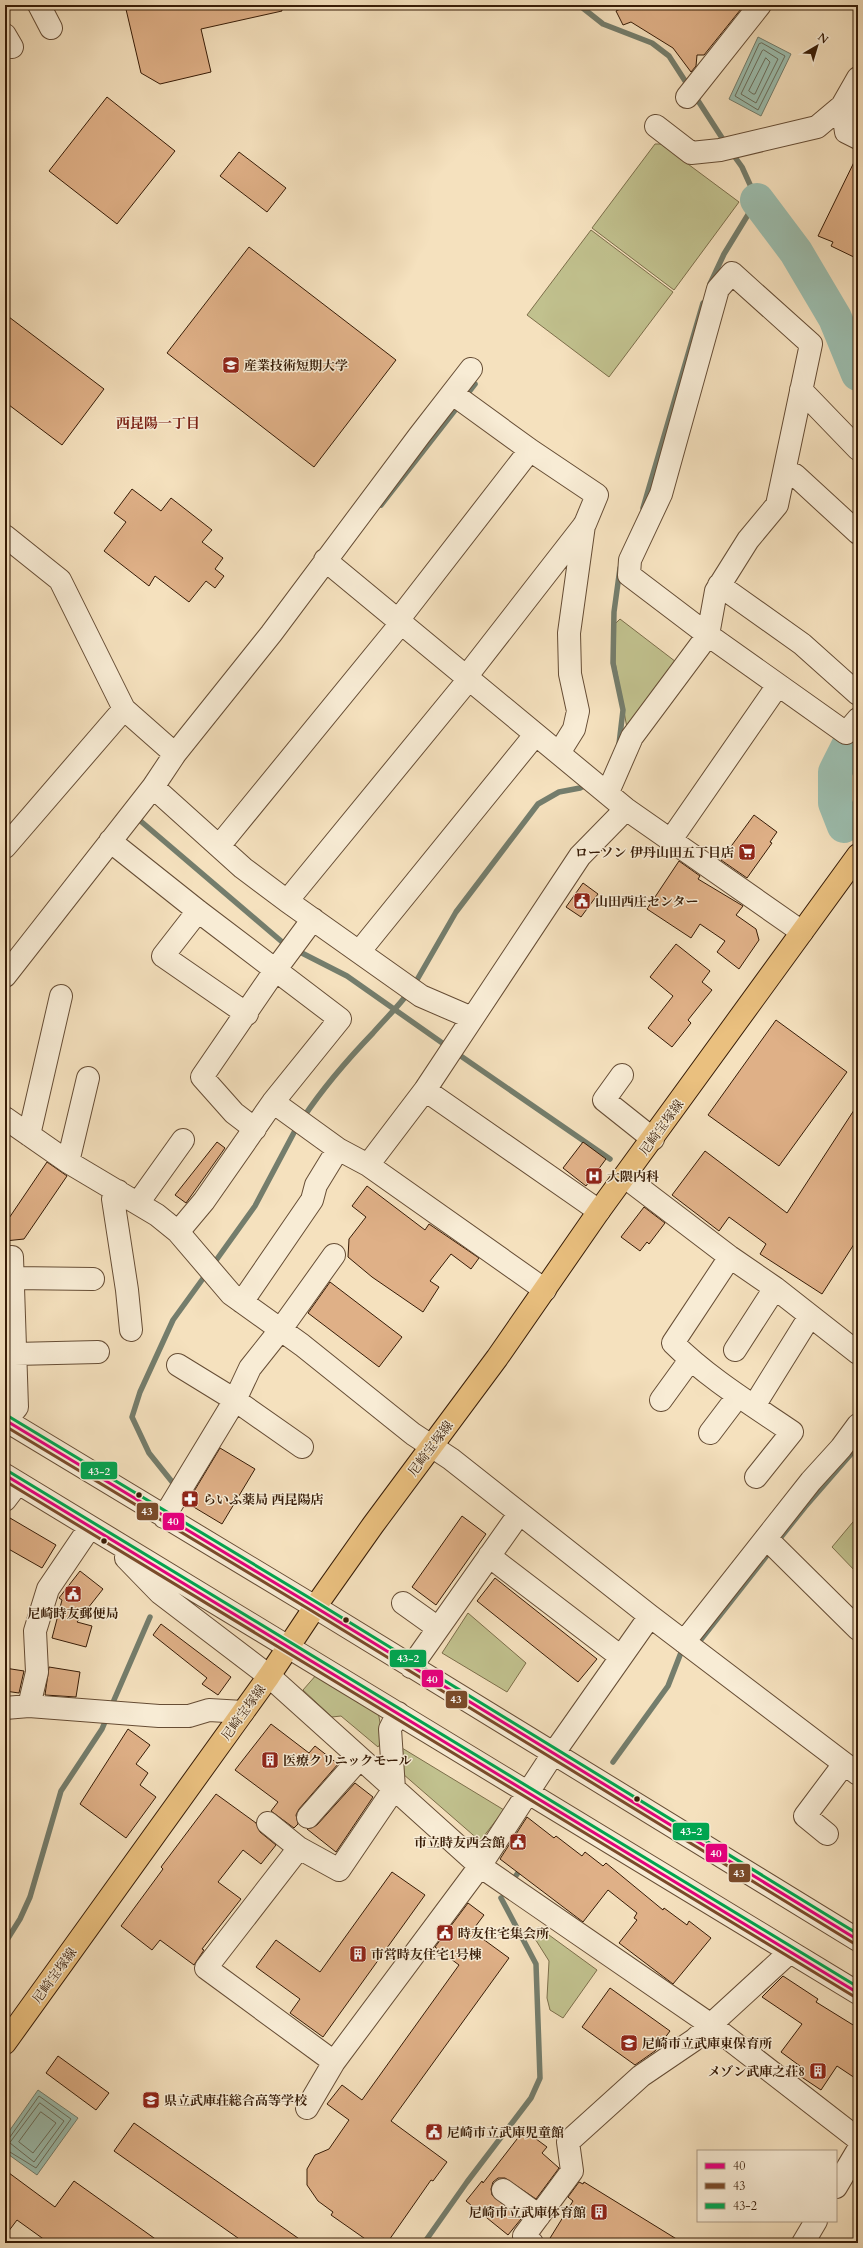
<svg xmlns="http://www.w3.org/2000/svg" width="863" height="2248" viewBox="0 0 863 2248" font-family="Cardo,'Noto Serif JP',serif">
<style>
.green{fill:#c1c18e;stroke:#7c6e4a}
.water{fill:#9cbeaf;stroke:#747d6c}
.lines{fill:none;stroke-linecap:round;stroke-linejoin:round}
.shore{stroke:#6a6d5b;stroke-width:1}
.stream{stroke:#747d6c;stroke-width:5.5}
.river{stroke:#9cbeaf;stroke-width:34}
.building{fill:#dfb087;stroke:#371c07}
.minor-casing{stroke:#664d35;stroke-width:24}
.major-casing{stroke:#371c07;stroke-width:24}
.minor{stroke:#f8ecd5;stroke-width:22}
.major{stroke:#eac07f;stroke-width:22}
.bus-1-casing{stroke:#f8ecd5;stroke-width:6}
.bus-2-casing{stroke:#f8ecd5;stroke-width:6}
.bus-3-casing{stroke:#f8ecd5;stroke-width:6}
.bus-1{stroke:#e5007d;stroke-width:3}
.bus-2{stroke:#7a4b2a;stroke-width:3}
.bus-3{stroke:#00a651;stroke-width:3}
.bus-dot{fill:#371c07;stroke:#f8ecd5;stroke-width:1.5}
.labels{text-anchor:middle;stroke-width:3;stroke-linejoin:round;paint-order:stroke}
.poi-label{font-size:13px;font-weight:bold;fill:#371c07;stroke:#f8ecd5;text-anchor:start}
.street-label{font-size:13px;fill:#371c07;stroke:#f8ecd5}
.neighbourhood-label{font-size:14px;font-weight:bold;fill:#7a1f14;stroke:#f8ecd5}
.line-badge{stroke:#f8ecd5;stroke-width:1.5}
.badge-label{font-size:11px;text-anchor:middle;font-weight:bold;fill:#fff}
</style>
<rect width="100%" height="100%" fill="#f5e1be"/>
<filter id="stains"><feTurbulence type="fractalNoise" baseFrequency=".005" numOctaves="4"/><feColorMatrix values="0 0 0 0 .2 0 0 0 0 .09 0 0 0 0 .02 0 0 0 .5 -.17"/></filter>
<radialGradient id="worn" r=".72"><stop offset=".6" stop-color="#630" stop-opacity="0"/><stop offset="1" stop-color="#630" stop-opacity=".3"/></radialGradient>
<!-- green -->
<path class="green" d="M655,144H661L739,202L674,290L592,228Z
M591,230L673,292L609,377L527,315Z
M620,619L680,665L627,728L615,662V624Z
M858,1516V1574L832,1547Z
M468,1613L526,1663L507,1692L442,1653Z
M317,1674L378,1711L383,1740L378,1747L341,1716L332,1717L303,1690Z
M402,1748L504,1810L480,1841L403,1774Z
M538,1927L597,1970L563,2018L550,2010L547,1998L549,1961L532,1934Z"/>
<!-- water -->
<path class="water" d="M758,37L791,54L761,116L729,99Z
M38,2090L78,2118L37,2175L5,2152V2137Z"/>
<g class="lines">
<!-- shore -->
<path class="shore" d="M762,43L785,56L758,110L735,96L759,44Z
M764,50L778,59L756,103L741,94L762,51Z
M766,58L770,62L755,94H753L749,91Z
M40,2103L64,2121L34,2162L10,2143Z
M41,2112L56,2123L33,2153L19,2142Z
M5,2138L10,2137L39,2096L71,2119L36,2168L5,2149"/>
<!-- stream -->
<path class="stream" d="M579,5L603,24L652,43L669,56L689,87
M695,96L726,144
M710,284L724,254L757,200L742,167L732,153
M840,332L858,326
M465,397L475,384
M381,505L459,405
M643,508L703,303
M619,744L623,710L613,663L614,612L620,568
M137,818L288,947
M296,950L347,976L448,1047
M414,985L456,912L538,804L559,792L580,788L588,784
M455,1052L610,1159
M303,1118C323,1088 348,1059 373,1033C385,1019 398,1007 409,992
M212,1266L255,1206L298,1125
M173,1483L149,1453L132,1417L140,1392L173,1320L207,1273
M777,1542L805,1507L858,1446
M699,1642L772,1549
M111,1707L150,1617
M613,1762L668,1686L682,1650
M515,1877L522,1867
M5,1943L20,1919L30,1897L61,1791L102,1729L107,1717
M424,2243L467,2182L531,2098L540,2078L536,1964L501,1898"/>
<!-- river -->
<path class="river" d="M757,200L796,252L835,318L858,374
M844,826L835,803V772L853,736L858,732"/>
</g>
<!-- building -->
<path class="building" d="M125,5H281L282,11L201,29L211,72L160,84L141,73Z
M628,5H733L732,8L741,9L704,55H697L696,66L691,72L673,48L631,22L623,25L616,11Z
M107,97L175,151L117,224L49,171Z
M239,152L286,188L267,212L220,176Z
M858,154V259L831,246L833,242L818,236Z
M249,247L396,360L314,467L167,353Z
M5,314L104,389L62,445L5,402Z
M132,489L161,511L171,498L212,530L202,542L223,558L215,569L224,576L215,588L206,581L189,602L155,576L149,586L104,551L126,522L114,513Z
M754,815L777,832L770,842L772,843L747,878L721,860Z
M679,861L700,876L698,879L743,906L736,915L756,929L759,940L739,969L717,952L725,941L700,924L691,938L647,909Z
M583,883L598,894L581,917L566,907Z
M676,944L710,971L702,982L712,990L688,1020L691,1023L672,1047L648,1028L673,996L650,977Z
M776,1020L847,1072L779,1166L708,1115Z
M858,1104V1238L822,1294L760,1254L766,1244L729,1217L719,1231L672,1195L705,1151L787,1213Z
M217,1142L225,1148L186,1203L175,1195Z
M583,1142L606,1159L586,1186L563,1168Z
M47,1162L67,1176L24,1239L5,1241V1224Z
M367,1186L425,1230L429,1224L479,1258L471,1269L451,1254L430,1281L439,1287L423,1312L372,1277L348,1257L349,1239L366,1217L352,1206Z
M644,1207L665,1223L649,1244L647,1242L640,1251L621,1237Z
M330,1282L402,1337L379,1367L308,1313Z
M220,1448L255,1469L222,1524L187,1503Z
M462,1516L486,1534L436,1605L412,1587Z
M10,1518L56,1545L42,1568L5,1547V1527Z
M80,1571L103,1589L77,1622L92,1626L86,1647L52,1638L62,1600L59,1598Z
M495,1578L597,1659L578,1682L477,1601Z
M161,1624L231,1677L218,1695L202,1684L207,1678L153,1635Z
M49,1667L80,1672L76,1697L45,1695Z
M5,1668L24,1671L19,1693L5,1691Z
M271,1724L309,1753L315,1746L338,1764L299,1809L296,1815L298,1824L294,1828L271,1811L278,1802L235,1770Z
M128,1729L150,1745L136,1764L148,1773L140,1785L156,1797L126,1838L80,1804Z
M355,1783L373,1797L336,1852L307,1829L317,1825Z
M216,1794L256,1823L260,1832L276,1845L261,1864L243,1850L218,1882L241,1899L202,1949L204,1950L194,1965L160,1940L152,1950L121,1926L163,1869L161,1867Z
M527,1817L554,1838L556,1836L582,1856L585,1852L603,1866L606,1863L663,1910L664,1908L687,1925L689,1921L711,1938L673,1984L619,1943L637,1920L634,1918L637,1913L608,1890L583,1922L500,1859Z
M392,1872L425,1895L323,2037L290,2013L300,1999L256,1967L276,1940L320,1972Z
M468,1903L484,1915L472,1931L509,1958L391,2121L447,2162L433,2181L431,2180L387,2243H371L331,2215L333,2212L318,2201L307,2185V2169L315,2155L329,2149L349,2120L327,2104L342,2085L362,2100L459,1965L435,1947Z
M783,1976L818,1999L816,2002L858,2028V2080L837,2066L821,2090L800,2076L804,2069L781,2052L802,2024L762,1997Z
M610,1988L670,2031L655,2051L635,2065L582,2027Z
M58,2056L109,2093L96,2110L46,2073Z
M134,2123L305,2243H245L114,2151Z
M524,2130L547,2147L542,2153L559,2168L536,2199L505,2178H498L493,2182L491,2189L492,2195L521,2219L508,2235L466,2201L482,2181L483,2183Z
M5,2170L55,2207L74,2181L161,2243H49L17,2220L5,2236Z
M579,2182L583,2184L584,2182L683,2243H547L573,2201L568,2197Z"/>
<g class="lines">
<defs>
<path id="minor" d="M39,5L51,28
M5,35L12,47
M687,97L760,5
M842,106L846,132L858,138
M656,126L691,153L720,150L817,127L842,106L858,78
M801,390L858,449
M453,394L530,450L597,495L585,524L466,677
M784,473L795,475L858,533
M5,536L60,580L124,709L175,754
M325,560L626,809L802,932
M719,585L802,644L858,694
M399,619L530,450
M559,753L574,729L578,711L570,674L569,633L584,525
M153,787L243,868L287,901L421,996L472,1018
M608,792L632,737L708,635L716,591L748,540L777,505L811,344L732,273L718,289L661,494L630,560L629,575L708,635L846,733L858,719
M110,841L198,911L340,1019L273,1102L204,1201L178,1232
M670,841L778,685
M219,846L402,622
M5,847L124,709
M287,901L469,679
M198,911L163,956L247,1014
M359,952L535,735
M5,976L153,787L175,754L271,634L419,436L471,369
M622,1075L604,1100L653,1139
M425,1090L599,1211
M273,1102L338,1149L368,1165L545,1290
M5,1118L68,1162L157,1215L178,1232L231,1294L302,1345L413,1434L451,1459L650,1616L858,1774
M255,1129L234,1113L202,1077L276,969L313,919
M29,1135L61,996
M68,1162L88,1078
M368,1165L425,1090L580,856L626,809
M625,1177L730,1257L775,1288L858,1353
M118,1191L113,1199L127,1290L131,1330
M138,1203L183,1140
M730,1257L673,1343C708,1378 751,1404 792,1432L756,1477
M14,1278L93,1279
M242,1302L312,1200L316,1185L338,1149
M735,1350L775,1288
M15,1354L98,1352
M178,1365L235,1400L302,1447
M661,1400L690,1360
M754,1406L810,1316
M5,1420L315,1607L858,1940
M6,1421L17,1407L12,1257
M710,1433L738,1396
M5,1475L858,1993
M5,1500L18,1483
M164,1517L235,1400L250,1368L281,1329L334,1255
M766,1538L858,1629
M489,1556L621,1657
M126,1558L160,1593L269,1676L480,1866L711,2025L858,2139
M403,1603L438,1628
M684,1642L811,1481L841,1448L858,1425
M411,1667L519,1514
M29,1706L37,1672L35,1631L48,1589L90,1527
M5,1708L29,1706L159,1716H189L209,1710L243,1712
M398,1713L390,1729L394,1789L339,1870L299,1848L206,1968L334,2062L480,1866L553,1754L650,1616
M308,1817L360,1758
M268,1823L299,1848
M827,1834L805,1816L844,1764
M307,2108L334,2062
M836,2187L858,2150
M503,2190L539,2216
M532,2243L524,2236L572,2171L568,2142L641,2076L694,2040L790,1952
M803,2243L816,2221"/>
<path id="major" d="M5,2043L269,1676L315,1607L373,1525L497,1358L599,1211L858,855"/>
</defs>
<!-- minor casing -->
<use href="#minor" class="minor-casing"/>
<!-- major casing -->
<use href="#major" class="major-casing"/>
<!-- minor -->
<use href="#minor" class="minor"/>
<!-- major -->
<use href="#major" class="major"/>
<defs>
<path id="bus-1" d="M5,1420L315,1607L858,1940
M5,1475L858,1993"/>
<path id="bus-2" d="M5,1426L312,1611L855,1944
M5,1481L855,1997"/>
<path id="bus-3" d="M8,1416L318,1603L858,1934
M8,1471L858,1987"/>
</defs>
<!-- bus-1 casing -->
<use href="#bus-1" class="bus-1-casing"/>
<!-- bus-2 casing -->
<use href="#bus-2" class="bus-2-casing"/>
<!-- bus-3 casing -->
<use href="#bus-3" class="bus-3-casing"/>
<!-- bus-1 -->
<use href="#bus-1" class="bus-1"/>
<!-- bus-2 -->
<use href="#bus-2" class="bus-2"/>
<!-- bus-3 -->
<use href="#bus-3" class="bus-3"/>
</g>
<!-- icons -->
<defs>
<symbol id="university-square" viewBox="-11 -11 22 22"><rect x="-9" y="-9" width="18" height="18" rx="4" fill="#8f2418" stroke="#f8ecd5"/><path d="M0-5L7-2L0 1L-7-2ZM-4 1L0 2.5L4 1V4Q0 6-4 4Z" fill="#fff"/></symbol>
<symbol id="supermarket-square" viewBox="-11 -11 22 22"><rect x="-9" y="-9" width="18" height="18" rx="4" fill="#8f2418" stroke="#f8ecd5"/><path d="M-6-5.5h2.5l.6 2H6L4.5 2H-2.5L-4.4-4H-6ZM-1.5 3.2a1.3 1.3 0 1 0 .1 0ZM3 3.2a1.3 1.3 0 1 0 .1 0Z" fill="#fff"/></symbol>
<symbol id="civic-square" viewBox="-11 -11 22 22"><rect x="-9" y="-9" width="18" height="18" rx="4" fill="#8f2418" stroke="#f8ecd5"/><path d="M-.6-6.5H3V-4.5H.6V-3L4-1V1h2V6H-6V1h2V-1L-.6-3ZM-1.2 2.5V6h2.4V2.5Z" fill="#fff"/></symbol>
<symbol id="hospital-square" viewBox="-11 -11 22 22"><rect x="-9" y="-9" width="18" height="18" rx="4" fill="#8f2418" stroke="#f8ecd5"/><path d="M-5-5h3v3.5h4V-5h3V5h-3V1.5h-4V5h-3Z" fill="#fff"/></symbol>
<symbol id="pharmacy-square" viewBox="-11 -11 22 22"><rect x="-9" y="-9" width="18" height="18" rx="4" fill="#8f2418" stroke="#f8ecd5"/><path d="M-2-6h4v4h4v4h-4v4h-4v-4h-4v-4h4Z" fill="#fff"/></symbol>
<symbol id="building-square" viewBox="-11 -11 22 22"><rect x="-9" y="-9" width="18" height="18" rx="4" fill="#8f2418" stroke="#f8ecd5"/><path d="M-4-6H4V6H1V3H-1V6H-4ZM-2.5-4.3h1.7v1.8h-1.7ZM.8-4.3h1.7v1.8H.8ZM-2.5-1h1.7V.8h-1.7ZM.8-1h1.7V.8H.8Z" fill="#fff"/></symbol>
<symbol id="school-square" viewBox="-11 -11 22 22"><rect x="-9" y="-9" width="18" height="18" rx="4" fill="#8f2418" stroke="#f8ecd5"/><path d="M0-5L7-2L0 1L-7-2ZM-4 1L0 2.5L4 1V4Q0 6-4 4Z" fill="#fff"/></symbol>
</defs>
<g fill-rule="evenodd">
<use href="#university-square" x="221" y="355" width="20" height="20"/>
<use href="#supermarket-square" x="737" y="842" width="20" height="20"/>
<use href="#civic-square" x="572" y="891" width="20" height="20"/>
<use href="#hospital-square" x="584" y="1166" width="20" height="20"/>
<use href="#pharmacy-square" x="180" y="1489" width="20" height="20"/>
<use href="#civic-square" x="63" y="1584" width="20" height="20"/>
<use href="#building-square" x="260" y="1750" width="20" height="20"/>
<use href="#civic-square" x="508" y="1832" width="20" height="20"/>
<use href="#civic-square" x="435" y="1923" width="20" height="20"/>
<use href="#building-square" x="348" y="1944" width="20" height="20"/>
<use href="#school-square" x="619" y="2033" width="20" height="20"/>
<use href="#building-square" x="808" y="2061" width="20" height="20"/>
<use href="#school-square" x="141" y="2090" width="20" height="20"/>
<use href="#civic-square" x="424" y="2122" width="20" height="20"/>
<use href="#building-square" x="589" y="2202" width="20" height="20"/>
</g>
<!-- markers -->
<g class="bus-dot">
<circle cx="139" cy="1495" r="3.5"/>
<circle cx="104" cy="1541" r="3.5"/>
<circle cx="346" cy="1620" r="3.5"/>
<circle cx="637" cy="1799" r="3.5"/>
</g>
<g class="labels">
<!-- poi labels -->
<g class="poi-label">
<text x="244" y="370">産業技術短期大学</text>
<text x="734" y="857" text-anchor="end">ローソン 伊丹山田五丁目店</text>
<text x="595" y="906">山田西庄センター</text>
<text x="607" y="1181">大隈内科</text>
<text x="203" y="1504">らいふ薬局 西昆陽店</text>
<text x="73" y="1618" text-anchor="middle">尼崎時友郵便局</text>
<text x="283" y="1765">医療クリニックモール</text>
<text x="505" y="1847" text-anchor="end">市立時友西会館</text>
<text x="458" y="1938">時友住宅集会所</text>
<text x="371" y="1959">市営時友住宅1号棟</text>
<text x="642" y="2048">尼崎市立武庫東保育所</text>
<text x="805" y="2076" text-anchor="end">メゾン武庫之荘8</text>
<text x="164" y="2105">県立武庫荘総合高等学校</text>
<text x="447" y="2137">尼崎市立武庫児童館</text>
<text x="586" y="2217" text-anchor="end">尼崎市立武庫体育館</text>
</g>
<!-- street labels -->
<g class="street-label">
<text transform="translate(661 1127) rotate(-54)" y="5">尼崎宝塚線</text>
<text transform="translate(430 1448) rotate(-53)" y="5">尼崎宝塚線</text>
<text transform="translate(243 1712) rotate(-54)" y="5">尼崎宝塚線</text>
<text transform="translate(54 1975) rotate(-54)" y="5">尼崎宝塚線</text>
</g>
<!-- neighbourhood labels -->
<g class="neighbourhood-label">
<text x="158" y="428">西昆陽一丁目</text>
</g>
</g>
<g class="line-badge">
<rect x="80" y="1461" width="38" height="19" rx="4" fill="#00a651"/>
<rect x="136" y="1502" width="23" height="19" rx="4" fill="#7a4b2a"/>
<rect x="162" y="1512" width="23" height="19" rx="4" fill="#e5007d"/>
<rect x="389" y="1649" width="38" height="19" rx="4" fill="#00a651"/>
<rect x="421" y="1669" width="23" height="19" rx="4" fill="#e5007d"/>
<rect x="445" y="1690" width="23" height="19" rx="4" fill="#7a4b2a"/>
<rect x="672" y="1822" width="38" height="19" rx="4" fill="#00a651"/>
<rect x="705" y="1843" width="23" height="20" rx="4" fill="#e5007d"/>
<rect x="728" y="1863" width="23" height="20" rx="4" fill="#7a4b2a"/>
</g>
<g class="badge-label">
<text x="99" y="1475">43-2</text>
<text x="147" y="1515">43</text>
<text x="173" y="1525">40</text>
<text x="408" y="1662">43-2</text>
<text x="432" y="1683">40</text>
<text x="456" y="1703">43</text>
<text x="691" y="1835">43-2</text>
<text x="716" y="1857">40</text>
<text x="739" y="1877">43</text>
</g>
<!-- margin -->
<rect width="863" height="2248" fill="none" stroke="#f5e1be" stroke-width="20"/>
<rect x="6" y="6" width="851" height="2236" fill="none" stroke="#371c07" stroke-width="2"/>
<rect x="10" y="10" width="843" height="2228" fill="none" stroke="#371c07"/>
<!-- legend -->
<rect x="697" y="2150" width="140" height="72" fill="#f8ecd5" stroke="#ab9983"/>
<rect x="705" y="2163" width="20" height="6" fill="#e5007d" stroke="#ab9983"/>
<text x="733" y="2170" font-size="12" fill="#371c07">40</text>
<rect x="705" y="2183" width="20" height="6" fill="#7a4b2a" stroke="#ab9983"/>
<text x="733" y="2190" font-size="12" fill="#371c07">43</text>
<rect x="705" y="2203" width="20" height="6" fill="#00a651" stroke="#ab9983"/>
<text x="733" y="2210" font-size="12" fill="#371c07">43-2</text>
<!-- north arrow -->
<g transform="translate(817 46) rotate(38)" stroke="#f8ecd5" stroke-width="3" paint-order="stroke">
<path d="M0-3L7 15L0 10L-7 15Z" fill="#371c07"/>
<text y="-6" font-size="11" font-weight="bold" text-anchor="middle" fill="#371c07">N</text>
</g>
<rect width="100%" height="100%" filter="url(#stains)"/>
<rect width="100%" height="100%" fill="url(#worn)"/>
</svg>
